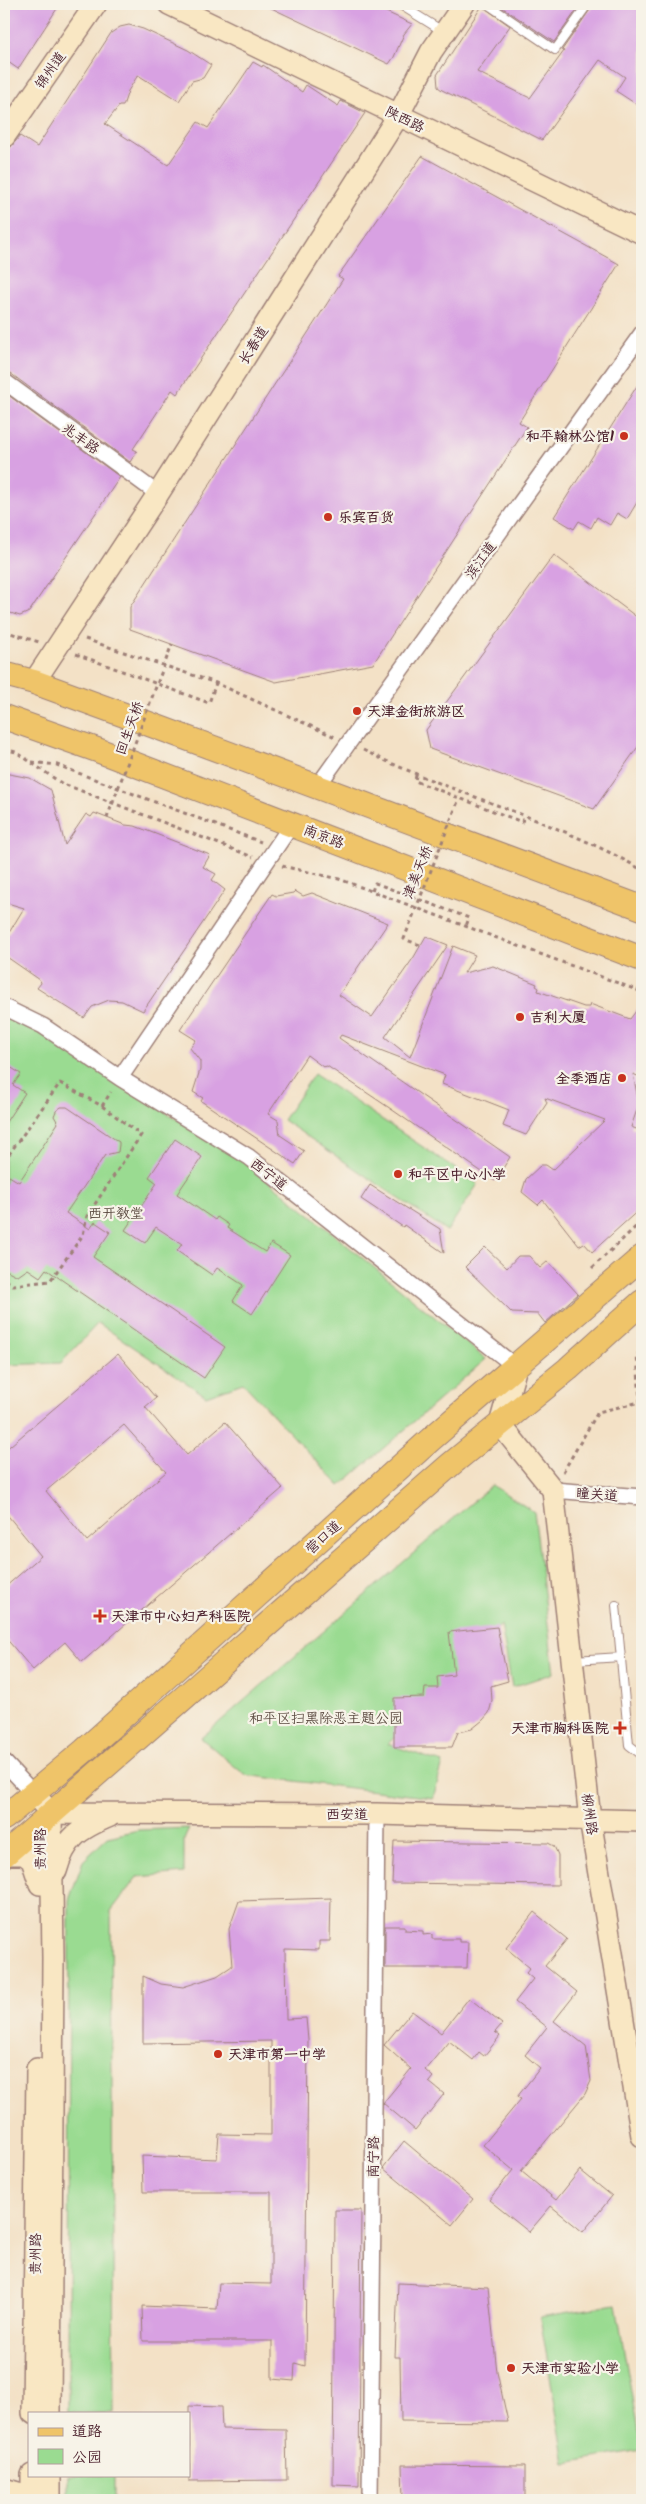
<svg xmlns="http://www.w3.org/2000/svg" width="646" height="2504" viewBox="0 0 646 2504" font-family="Kalam,'LXGW WenKai TC',sans-serif">
<style>
.green{fill:#9adb91;stroke:#727d5e}
.building{fill:#d8a1e2;fill-rule:evenodd}
.lines{fill:none;stroke-linecap:round;stroke-linejoin:round}
.lane-casing{stroke:#9e8078;stroke-width:10}
.street-casing{stroke:#9e8078;stroke-width:18}
.secondary-casing{stroke:#9e8078;stroke-width:24}
.primary-casing{stroke:#9e8078;stroke-width:26}
.path{stroke:#9e8078;stroke-width:3;stroke-dasharray:4 4;stroke-linecap:butt}
.lane{stroke:#fff;stroke-width:8}
.street{stroke:#fff;stroke-width:15}
.secondary{stroke:#f9e7c3;stroke-width:21}
.primary{stroke:#efc469;stroke-width:24}
.path-bridge{stroke:#9e8078;stroke-width:3;stroke-dasharray:4 4;stroke-linecap:butt}
.poi-dot{fill:#c8321e;stroke:#f7f3e8;stroke-width:2}
.labels{text-anchor:middle;stroke-width:4.5;stroke-linejoin:round;paint-order:stroke}
.street-label{font-size:14px;fill:#4a1f2b;stroke:#f7f3e8}
.poi-label{font-size:14px;font-weight:bold;fill:#4a1f2b;stroke:#f7f3e8;text-anchor:start}
.park-label{font-size:14px;fill:#5e4e44;stroke:#f7f3e8}
</style>
<rect width="100%" height="100%" fill="#f7f3e8"/>
<filter id="ink" filterUnits="userSpaceOnUse"><feTurbulence type="fractalNoise" baseFrequency=".02" numOctaves="2"/><feDisplacementMap in="SourceGraphic" scale="10" xChannelSelector="R" yChannelSelector="G"/><feConvolveMatrix kernelMatrix="1 2 1 2 8 2 1 2 1" color-interpolation-filters="sRGB"/></filter>
<filter id="wash" filterUnits="userSpaceOnUse"><feTurbulence type="fractalNoise" baseFrequency=".0096" numOctaves="4" result="noise"/><feDisplacementMap in="SourceGraphic" scale="20" xChannelSelector="R" yChannelSelector="G"/><feGaussianBlur stdDeviation="1.12" result="paint"/><feColorMatrix in="noise" values="0 0 0 0 0 0 0 0 0 0 0 0 0 0 0 0 0 1.4 0 .05"/><feComposite in="paint" operator="in"/></filter>
<g filter="url(#wash)">
<rect width="100%" height="100%" fill="#f3e1c6"/>
<!-- green -->
<path class="green" d="M4,1014L40,1033L244,1161L486,1359L340,1486L243,1383L206,1396L98,1323L61,1363L4,1365Z
M314,1074L478,1184L447,1231L283,1120Z
M492,1485L534,1512L554,1673L512,1687L501,1625L388,1744L443,1763L433,1798L245,1775L201,1738Z
M189,1828L184,1840V1873L137,1877L111,1911L114,2413H68L69,1900L83,1861L108,1837L138,1830Z
M616,2304L641,2450L565,2463L540,2317Z
M68,2475H114V2500H68Z"/>
<g id="blocks">
<!-- building -->
<path class="building" d="M4,4H60L18,69L4,59Z
M263,4H369L412,24L404,34L394,57L389,64Z
M497,4H581L554,42Z
M594,4H635L642,11V108L616,91L625,77L600,60L542,140L442,90L438,87L437,75L482,6L510,26L477,72L530,98L564,51L562,50Z
M129,25L143,29L188,50L211,65L203,78L192,81L179,101L138,75L128,91L123,106H119L105,124L168,165L198,122L208,128L253,62L262,67L263,65L302,92L306,85L338,106L341,101L365,113L177,394L172,390L133,449L137,451L130,462L10,373L4,372V149L10,148L20,136L37,147L111,33L120,27Z
M422,156L619,264L519,422L527,427L373,664L276,682L130,629V607L343,279L338,276Z
M642,378V494L627,519L617,513L610,525L597,517L591,528L579,521L574,529L554,517Z
M4,392L120,477L29,612L20,616L4,611Z
M554,555L642,621V741L594,809L430,749L426,730Z
M4,773L30,778L51,790L65,845L86,814L91,817L94,813L125,825L135,826L210,855L203,867L216,874L212,880L225,890L143,1011L122,1001L109,1000L92,1007L84,1018L37,988L41,983L40,980L4,955V941L24,908L4,902Z
M295,891L303,896L312,893L388,923L339,995L372,1017L414,957L426,936L448,945L385,1037L410,1057L453,946L475,955L464,973L493,966L537,984L536,986L539,988L538,991L584,1007H589L590,1004L630,1019L642,1003V1078L633,1074L639,1104L631,1127L642,1131V1207L592,1252L584,1243L579,1246L543,1200L538,1205L522,1192L526,1179L541,1165H546L553,1170L605,1120L545,1098L547,1103L526,1135L503,1126L509,1110L442,1084L445,1075L341,1035L339,1038L510,1157L495,1181L391,1109L327,1066L323,1067L307,1055L268,1114L278,1120L280,1135L304,1151L295,1164L201,1101L203,1098L193,1092L200,1070V1061L190,1048L196,1040L180,1030L272,894L276,896L293,893Z
M4,1063L21,1074L13,1085L25,1093L4,1125Z
M61,1107H67L119,1142V1145L118,1152L105,1155L66,1213L90,1229L95,1222L110,1232L93,1257L225,1347L204,1378L46,1269L40,1277L28,1269L18,1276L4,1269V1186L9,1176L19,1182L58,1123L54,1116L56,1111Z
M175,1139L202,1157L177,1194L215,1220L217,1217L229,1225L227,1228L265,1252L271,1243L290,1255L252,1314L233,1301L243,1285L217,1268L212,1275L177,1251L182,1244L156,1227L145,1243L125,1230L157,1183L149,1177Z
M370,1185L440,1229L444,1253L404,1225L403,1227L361,1199Z
M485,1247L507,1268L518,1256H529L540,1268L548,1261L578,1294L545,1323L538,1314L512,1313L465,1267Z
M118,1354L156,1398L145,1407L187,1455L225,1422L283,1488L82,1662L65,1642L33,1670L4,1636V1588L41,1556L4,1511V1451ZM124,1425L166,1472L87,1541L46,1491Z
M497,1627L508,1681L491,1686L492,1701L489,1713L483,1720L472,1729L458,1732L452,1747H394V1698L424,1697L425,1688H438L437,1677L454,1675L449,1632Z
M394,1841L548,1843L554,1846L558,1855V1885L392,1883Z
M331,1898L330,1941H319V1950L285,1949L286,2019L306,2018L308,2040L305,2366L295,2363L294,2381L272,2379V2341H143L142,2306L217,2309L219,2283L271,2284V2192H143L142,2156L217,2159L219,2134L271,2135V2041L143,2043V1976L161,1984L183,1987L217,1976L232,1966L229,1929L239,1901Z
M534,1912L567,1939L545,1966L577,1992L554,2021L586,2046L591,2081L585,2094L521,2171L556,2200L580,2170L612,2196L583,2232L551,2206L529,2232L489,2200L513,2170L483,2145L521,2099L517,2097L540,2068L525,2055L547,2027L515,2002L533,1979L526,1973L530,1968L506,1948Z
M385,1926H405V1930L423,1931V1935L432,1934V1939H459V1942H468L467,1968H385Z
M469,1998L502,2024L495,2032L500,2036L484,2056L479,2052L473,2060L449,2041L425,2070L433,2077L429,2082L444,2094L415,2130L383,2103L411,2069L384,2045L412,2011L441,2033Z
M404,2141L473,2199L452,2225L383,2168Z
M335,2210H361L359,2486L333,2485Z
M398,2283L488,2287L497,2372L508,2422L401,2421L400,2357H395Z
M189,2406L221,2407L222,2429L286,2430L287,2480L189,2481Z
M402,2465L525,2466V2500H403Z"/>
</g>
</g>
<g filter="url(#ink)">
<use href="#blocks" fill-opacity="0" stroke="#9e8078" stroke-width="1"/>
<g class="lines">
<defs>
<path id="lane" d="M399,4L444,32
M487,4L555,50L588,4
M616,1605L629,1745L642,1755
M574,1660L621,1657"/>
<path id="street" d="M4,381L158,494
M317,787L642,333
M4,1007L43,1026L120,1078L249,1157L516,1367
M120,1078L292,824
M553,1490L642,1497
M4,1762L33,1793
M370,2500L377,1814"/>
<path id="secondary" d="M169,4L642,233
M4,137L96,4
M34,682L158,494L398,116L431,52L464,4
M516,1367L500,1424L553,1490L590,1819L642,2136
M33,1793L51,1813L53,1958L50,2413
M51,1813L377,1814L642,1821
M5,1854H24L32,1860L40,1884
M56,1871C65,1838 79,1829 110,1816
M33,2413L37,2069
M4,2489L44,2500
M32,2500V2475
M50,2500V2475"/>
<path id="primary" d="M4,674L34,682L149,724L642,908
M4,717L100,751L642,959
M4,1818L84,1751L430,1440L642,1257
M4,1855L450,1465L568,1369L642,1302"/>
</defs>
<!-- lane casing -->
<use href="#lane" class="lane-casing"/>
<!-- street casing -->
<use href="#street" class="street-casing"/>
<!-- secondary casing -->
<use href="#secondary" class="secondary-casing"/>
<!-- primary casing -->
<use href="#primary" class="primary-casing"/>
<!-- path -->
<path class="path" d="M4,631L39,642
M85,639L216,683L335,737
M76,654L209,703L216,683
M4,749L16,752L61,783L253,857
M363,750C454,795 555,819 642,870
M32,762L57,765L261,842
M416,775L415,781L522,822L524,816
M282,866L339,879L642,992
M372,891L375,883L469,918L466,926
M102,1106L111,1092
M4,1161L60,1083L102,1106L141,1135L87,1216L83,1235L50,1281L13,1285L4,1279
M592,1268L642,1221
M563,1472L598,1412L640,1402L637,1355L642,1351"/>
<!-- lane -->
<use href="#lane" class="lane"/>
<!-- street -->
<use href="#street" class="street"/>
<!-- secondary -->
<use href="#secondary" class="secondary"/>
<!-- primary -->
<use href="#primary" class="primary"/>
<!-- path-bridge -->
<path class="path-bridge" d="M107,818L172,644
M420,945L404,939L459,799"/>
</g>
</g>
<!-- markers -->
<g class="poi-dot">
<circle cx="624" cy="436" r="5"/>
<circle cx="328" cy="517" r="5"/>
<circle cx="357" cy="711" r="5"/>
<circle cx="520" cy="1017" r="5"/>
<circle cx="622" cy="1078" r="5"/>
<circle cx="398" cy="1174" r="5"/>
<path d="M97.5 1608.5h5v5h5v5h-5v5h-5v-5h-5v-5h5z"/>
<path d="M617.5 1720.5h5v5h5v5h-5v5h-5v-5h-5v-5h5z"/>
<circle cx="218" cy="2054" r="5"/>
<circle cx="511" cy="2368" r="5"/>
</g>
<g class="labels">
<!-- street labels -->
<g class="street-label">
<text transform="translate(50 70) rotate(-55)" y="5">锦州道</text>
<text transform="translate(405 119) rotate(26)" y="5">陕西路</text>
<text transform="translate(253 345) rotate(-58)" y="5">长春道</text>
<text transform="translate(81 438) rotate(36)" y="5">兆丰路</text>
<text transform="translate(480 560) rotate(-54)" y="5">滨江道</text>
<text transform="translate(129 728) rotate(-70)" y="5">回生天桥</text>
<text transform="translate(324 836) rotate(21)" y="5">南京路</text>
<text transform="translate(417 872) rotate(-68)" y="5">津美天桥</text>
<text transform="translate(269 1174) rotate(38)" y="5">西宁道</text>
<text transform="translate(597 1494) rotate(4)" y="5">瞳关道</text>
<text transform="translate(323 1537) rotate(-42)" y="5">营口道</text>
<text x="347" y="1819">西安道</text>
<text transform="translate(590 1814) rotate(82)" y="5">柳州路</text>
<text transform="translate(40 1849) rotate(-90)" y="5">贵州路</text>
<text transform="translate(373 2157) rotate(-89)" y="5">南宁路</text>
<text transform="translate(35 2254) rotate(-89)" y="5">贵州路</text>
</g>
<!-- poi labels -->
<g class="poi-label">
<text x="614" y="441" text-anchor="end">和平翰林公馆1</text>
<text x="338" y="522">乐宾百货</text>
<text x="367" y="716">天津金街旅游区</text>
<text x="530" y="1022">吉利大厦</text>
<text x="612" y="1083" text-anchor="end">全季酒店</text>
<text x="408" y="1179">和平区中心小学</text>
<text x="111" y="1621">天津市中心妇产科医院</text>
<text x="609" y="1733" text-anchor="end">天津市胸科医院</text>
<text x="228" y="2059">天津市第一中学</text>
<text x="521" y="2373">天津市实验小学</text>
</g>
<!-- park labels -->
<g class="park-label">
<text x="116" y="1218">西开教堂</text>
<text x="326" y="1723">和平区扫黑除恶主题公园</text>
</g>
</g>
<!-- margin -->
<rect width="646" height="2504" fill="none" stroke="#f7f3e8" stroke-width="20"/>
<!-- legend -->
<rect x="28" y="2412" width="162" height="65" fill="#f7f3e8" stroke="#b29e9c"/>
<rect x="38" y="2428" width="25" height="8" fill="#efc469" stroke="#b29e9c"/>
<text x="72" y="2436" font-size="15" fill="#4a1f2b">道路</text>
<rect x="38" y="2449" width="25" height="15" fill="#9adb91" stroke="#b29e9c"/>
<text x="72" y="2462" font-size="15" fill="#4a1f2b">公园</text>
</svg>
